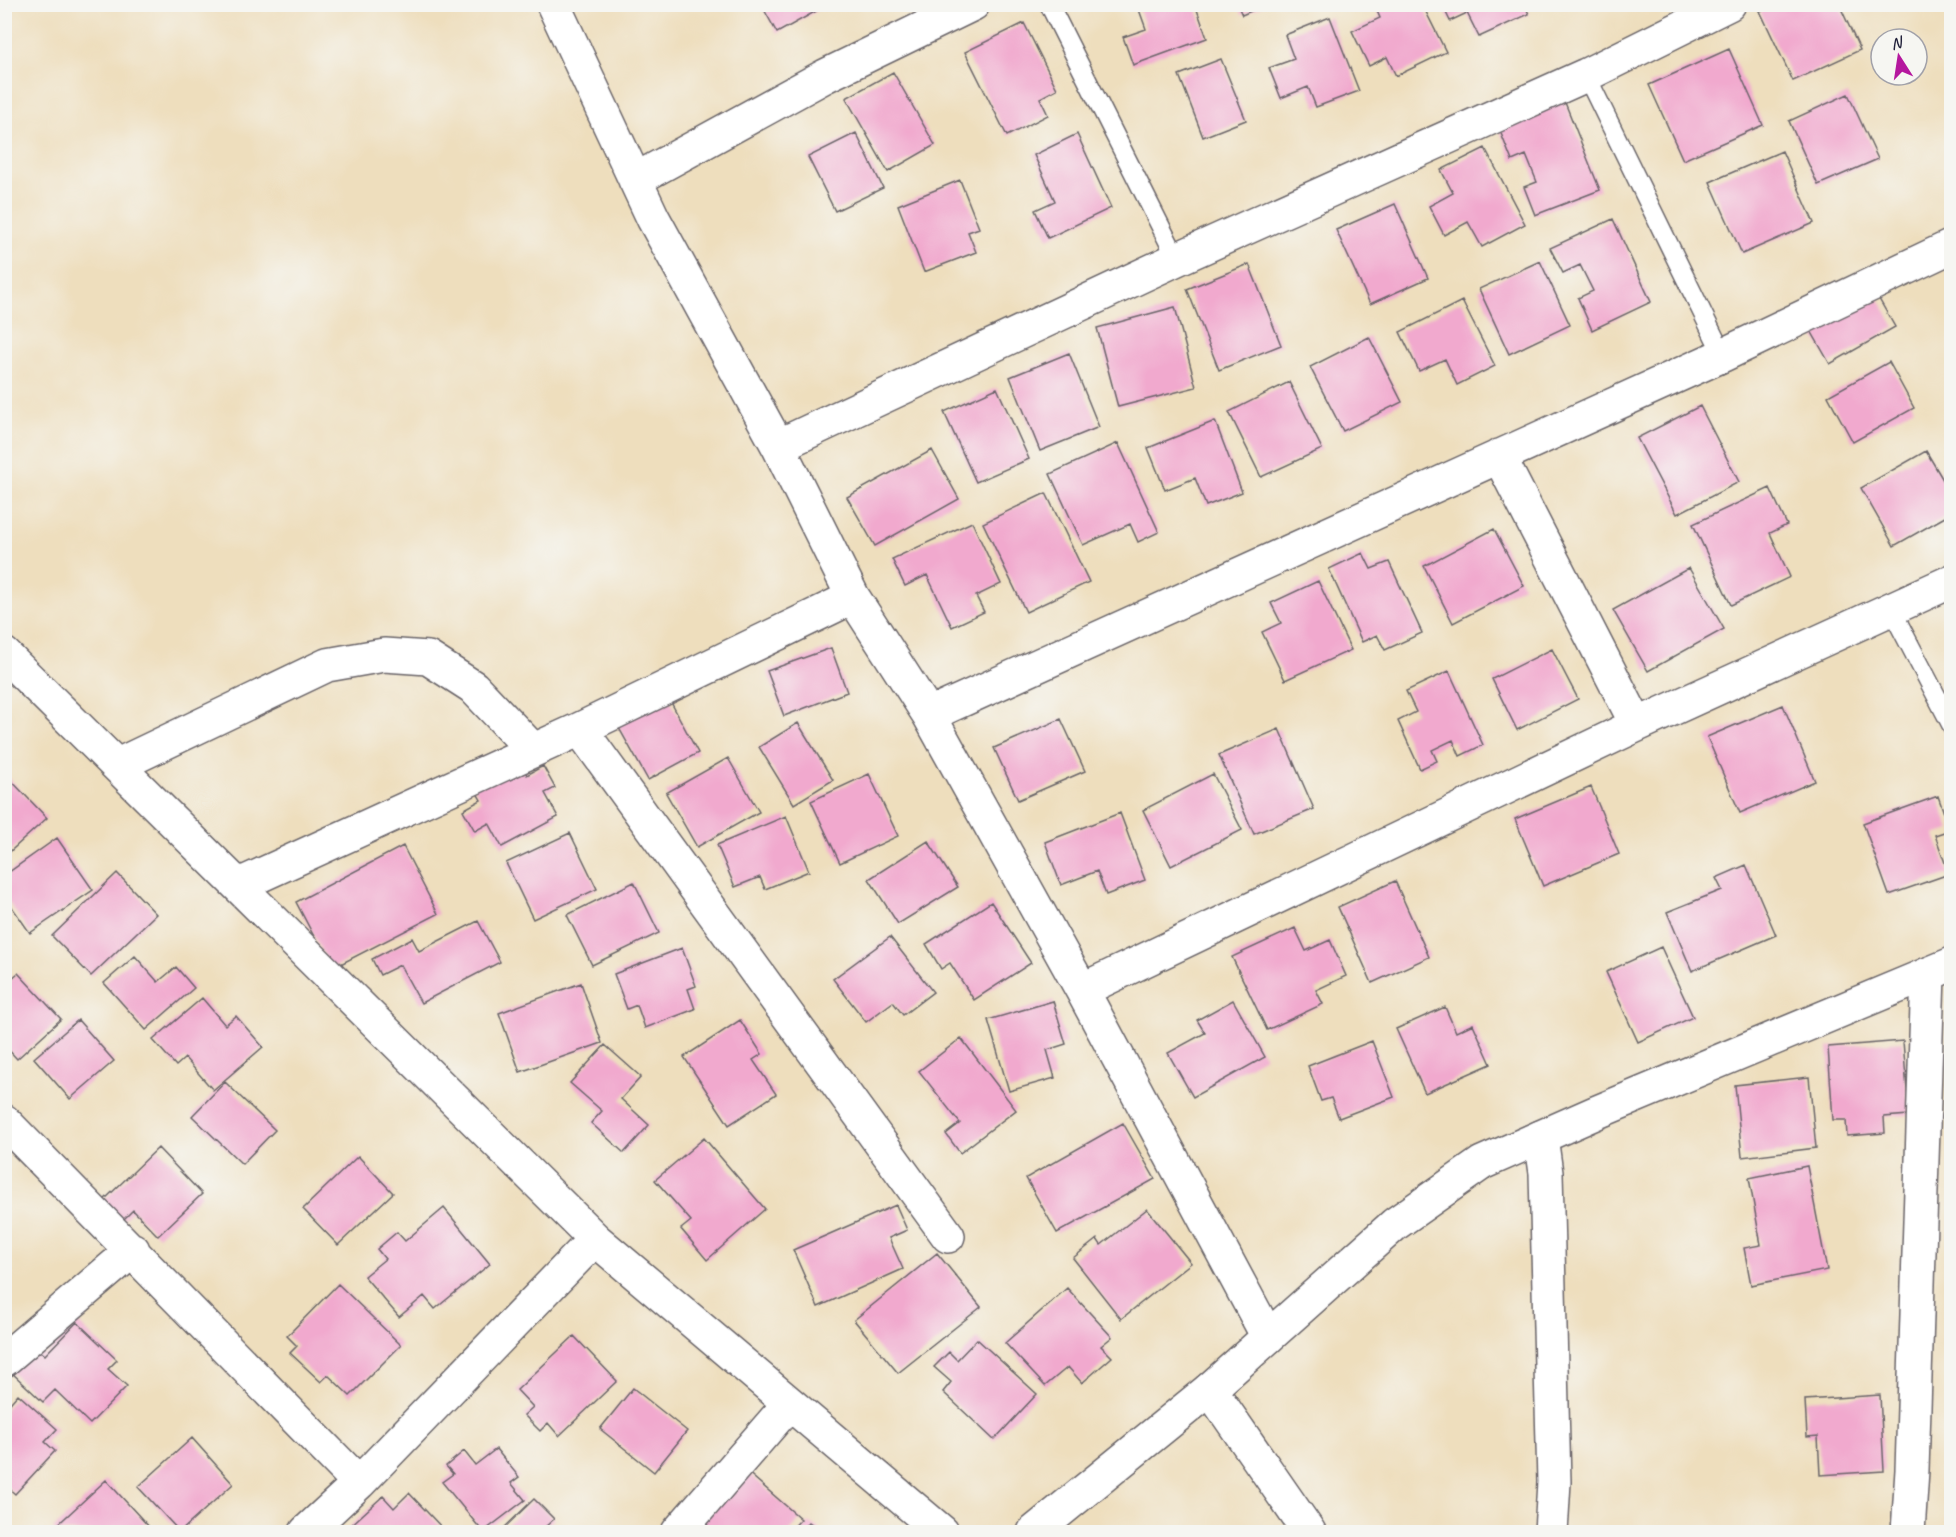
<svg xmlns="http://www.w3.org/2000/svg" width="1956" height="1537" viewBox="0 0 1956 1537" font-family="Caveat,sans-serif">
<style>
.building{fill:#f1a9ce}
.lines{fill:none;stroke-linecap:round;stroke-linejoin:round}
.lane-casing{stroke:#696468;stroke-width:21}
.street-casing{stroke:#696468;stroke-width:36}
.secondary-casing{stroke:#696468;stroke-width:36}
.lane{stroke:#fff;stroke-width:18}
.street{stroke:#fff;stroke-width:33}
.secondary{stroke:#fff;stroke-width:33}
</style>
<rect width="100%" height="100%" fill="#f6f6f2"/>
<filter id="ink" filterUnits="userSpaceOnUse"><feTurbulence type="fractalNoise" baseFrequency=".0167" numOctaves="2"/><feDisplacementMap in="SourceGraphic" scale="12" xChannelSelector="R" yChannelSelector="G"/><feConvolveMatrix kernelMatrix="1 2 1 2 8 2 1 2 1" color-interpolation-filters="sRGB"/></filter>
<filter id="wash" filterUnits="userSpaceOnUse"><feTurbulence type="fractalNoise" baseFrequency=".008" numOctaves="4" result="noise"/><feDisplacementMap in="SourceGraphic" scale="24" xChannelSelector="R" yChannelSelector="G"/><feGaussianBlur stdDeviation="1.35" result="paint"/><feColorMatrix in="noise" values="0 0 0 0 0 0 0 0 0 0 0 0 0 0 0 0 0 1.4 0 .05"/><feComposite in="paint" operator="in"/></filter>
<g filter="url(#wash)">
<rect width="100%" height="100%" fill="#eedebd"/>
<g id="blocks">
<!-- building -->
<path class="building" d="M761,4H829L777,33Z
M1137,4H1195L1207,38L1133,65L1123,37L1146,29Z
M1237,4H1267L1242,15Z
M1374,4H1422L1446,52L1396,76L1387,57L1369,66L1352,31L1380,18Z
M1442,4H1524L1529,14L1479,37L1467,13L1450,21Z
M1775,4H1839L1860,50L1793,81L1760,11Z
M1330,17L1359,91L1316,107L1308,87L1281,98L1269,68L1294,59L1285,35Z
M1024,23L1057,89L1040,98L1048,115L1007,136L965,52Z
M1729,49L1763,125L1683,160L1649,85Z
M1221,59L1246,120L1203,137L1179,75Z
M893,72L935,145L888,172L846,98Z
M1848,94L1878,159L1818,185L1789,121Z
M1564,100L1600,190L1535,215L1524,187L1537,182L1526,155L1512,161L1498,126Z
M856,133L883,188L835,211L808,157Z
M1077,134L1111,208L1048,238L1035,210L1055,201L1034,155Z
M1485,148L1525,224L1482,247L1468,222L1444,235L1429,206L1453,193L1441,170Z
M1782,151L1814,223L1742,254L1710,182Z
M960,180L979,228L968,232L976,252L924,272L898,205Z
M1395,204L1428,278L1370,304L1336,230Z
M1613,219L1651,302L1592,330L1578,298L1593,291L1580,265L1563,273L1550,248Z
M1540,261L1570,325L1509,354L1479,289Z
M1249,264L1281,345L1219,370L1187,289Z
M1871,285L1895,327L1830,364L1806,322Z
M1462,301L1495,366L1457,385L1445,359L1419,371L1400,332Z
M1175,307L1196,387L1118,407L1097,328Z
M1369,337L1402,402L1343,431L1310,367Z
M1069,353L1099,427L1040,451L1010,377Z
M1889,362L1914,408L1853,442L1828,396Z
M1289,382L1322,449L1261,477L1229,412Z
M997,388L1029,459L976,482L944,412Z
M1700,406L1739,482L1677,514L1637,438Z
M1215,421L1242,492L1206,506L1195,478L1165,490L1148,448Z
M1118,443L1159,532L1138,542L1130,524L1083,545L1050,474Z
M932,450L959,499L875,546L847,497Z
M1926,451L1952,495V513L1894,546L1861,488Z
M1770,488L1787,525L1770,533L1790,577L1731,605L1693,524Z
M1046,493L1089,582L1026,612L983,523Z
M972,522L1001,584L976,596L984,612L952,627L927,575L905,586L892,559Z
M1494,529L1524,586L1453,623L1424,566Z
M1363,553L1371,569L1389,562L1422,633L1385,650L1377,635L1362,642L1329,569Z
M1689,568L1724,629L1648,671L1613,610Z
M1318,581L1351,650L1285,680L1262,632L1281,623L1271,603Z
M831,648L847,692L784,716L767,671Z
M1552,649L1578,699L1517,730L1492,679Z
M1449,671L1483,745L1460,756L1453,740L1432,750L1437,761L1420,769L1398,721L1416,712L1406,691Z
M665,691L698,753L648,780L614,719Z
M1783,705L1815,781L1740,813L1707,737Z
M1061,719L1085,771L1018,800L994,748Z
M798,723L833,780L794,804L759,747Z
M1279,729L1314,809L1254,834L1219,755Z
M728,758L759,812L697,847L666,793Z
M520,761L527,775L543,766L555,788L545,793L558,817L502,847L489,823L475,831L463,810L481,800L473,786Z
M4,773L47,818L4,857Z
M869,774L898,836L840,863L811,801Z
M1213,774L1242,830L1171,866L1143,810Z
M1591,787L1619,854L1543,886L1515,819Z
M1938,796L1950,830L1935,835L1949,874L1889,895L1863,823Z
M1120,813L1145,880L1106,895L1097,871L1061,885L1045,842Z
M786,816L809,871L765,889L760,877L735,887L717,845Z
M570,833L597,889L533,919L506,863Z
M57,838L93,890L30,933L5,897V875Z
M928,841L958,887L898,924L869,879Z
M403,846L438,914L331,969L296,902Z
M1746,865L1776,935L1692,971L1667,912L1722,890L1716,878Z
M117,873L156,914L91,976L52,936Z
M1395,881L1429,957L1372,983L1338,907Z
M634,882L659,933L592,965L567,915Z
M991,902L1031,963L974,1000L950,963L941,969L926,944Z
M478,921L500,962L421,1003L400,965L380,975L372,959L412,938L419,951Z
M1295,928L1306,951L1330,940L1346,976L1316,990L1323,1004L1267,1030L1232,957Z
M890,937L933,992L903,1015L893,1002L866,1022L833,979Z
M1661,947L1693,1017L1638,1042L1606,972Z
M682,948L696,986L688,989L695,1009L645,1028L637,1005L627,1009L614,974Z
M135,956L158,982L176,967L194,988L146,1030L104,983Z
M18,973L61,1019L17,1059L4,1045V985Z
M581,983L602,1043L520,1072L499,1013Z
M202,998L225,1025L236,1016L263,1047L213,1090L185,1058L176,1066L153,1040Z
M1233,1000L1265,1057L1193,1097L1168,1053L1205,1033L1197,1020Z
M1053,1001L1066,1044L1047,1050L1055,1078L1009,1091L988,1020Z
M1445,1007L1456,1032L1473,1024L1491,1064L1425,1093L1396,1029Z
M78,1020L114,1061L70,1099L34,1058Z
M740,1020L762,1054L753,1060L776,1094L729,1125L684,1057Z
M961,1038L1016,1110L960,1153L946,1134L960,1123L919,1071Z
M1372,1041L1394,1097L1339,1118L1331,1098L1321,1101L1308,1066Z
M1903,1041L1909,1115L1884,1117L1885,1133L1847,1136L1846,1120H1833L1828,1047Z
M605,1045L641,1077L621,1099L649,1125L624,1153L591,1123L602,1111L570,1083Z
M1809,1077L1816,1148L1742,1157L1735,1085Z
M225,1082L275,1130L242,1164L192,1116Z
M1123,1123L1155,1179L1057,1233L1026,1178Z
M704,1138L765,1209L707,1260L681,1229L691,1221L655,1180Z
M158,1148L202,1194L158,1236L133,1210L122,1221L103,1201Z
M358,1156L393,1193L338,1245L303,1209Z
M1807,1166L1827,1270L1751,1285L1744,1248L1761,1245L1749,1178Z
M896,1205L907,1230L889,1238L903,1269L818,1307L793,1250Z
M444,1208L490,1264L435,1309L424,1296L399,1317L364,1276L385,1259L377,1249L397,1232L405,1241Z
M1147,1209L1191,1263L1121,1319L1073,1258L1097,1239L1101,1245Z
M937,1253L981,1307L898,1373L854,1320Z
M338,1284L401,1345L350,1396L328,1375L321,1382L290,1353L297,1346L287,1336Z
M1067,1288L1112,1337L1101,1346L1112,1357L1082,1383L1068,1367L1045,1386L1005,1343Z
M77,1322L117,1360L108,1369L127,1386L90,1424L55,1390L43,1402L10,1371L35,1346L45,1355Z
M574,1336L617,1381L559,1436L548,1423L540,1431L524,1415L533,1407L517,1390Z
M977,1339L1037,1394L994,1440L943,1392L951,1382L934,1367L949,1352L957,1360Z
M633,1388L687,1431L654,1472L600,1429Z
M18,1394L57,1429L45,1442L55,1451L15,1494L5,1485V1409Z
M1880,1395L1884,1471L1820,1475L1818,1436L1807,1437L1805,1400Z
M192,1438L233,1484L180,1532L138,1487Z
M496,1449L519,1477L511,1483L525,1500L483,1532L442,1482L453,1474L446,1466L464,1451L475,1465Z
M745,1470L801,1519L789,1532H705L697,1525Z
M106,1480L151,1529L148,1532H56L53,1529Z
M409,1493L446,1532H353L348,1528L383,1496L394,1508Z
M534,1499L554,1519L544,1528L548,1532H500Z
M809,1522L823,1532H801Z"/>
</g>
</g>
<g filter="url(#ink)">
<use href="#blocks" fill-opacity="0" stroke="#696468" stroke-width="1.5"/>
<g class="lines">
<defs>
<path id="lane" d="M1049,4L1177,259
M1586,75L1723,355
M1891,609L1952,726"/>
<path id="street" d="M553,4L653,218L778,446L853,597L929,715L1082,990L1268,1337
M635,180L825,76L973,4
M778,446L1177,259L1586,75L1729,4
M1499,456L1637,725
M4,654L595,1239L942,1532
M929,715L1723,355L1952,246
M580,729L948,1236
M118,765L327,665L384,655L428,658L473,687L533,750
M239,885L580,729L853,597
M1082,990L1637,725L1952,581
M4,1121L359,1483
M1541,1137L1546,1173L1554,1482L1551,1532
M4,1360L133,1250
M1210,1389L1309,1532
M306,1532L359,1483L595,1239
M678,1532L789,1404
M1908,1532L1912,1470L1928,974"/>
<path id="secondary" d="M1034,1532L1210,1389L1395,1224L1482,1163L1595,1113L1952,964"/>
</defs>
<!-- lane casing -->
<use href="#lane" class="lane-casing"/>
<!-- street casing -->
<use href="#street" class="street-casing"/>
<!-- secondary casing -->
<use href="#secondary" class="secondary-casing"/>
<!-- lane -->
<use href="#lane" class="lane"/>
<!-- street -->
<use href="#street" class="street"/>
<!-- secondary -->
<use href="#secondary" class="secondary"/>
</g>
</g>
<!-- margin -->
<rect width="1956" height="1537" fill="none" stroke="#f6f6f2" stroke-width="24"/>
<!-- north arrow -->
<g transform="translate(1899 57) rotate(348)"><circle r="28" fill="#f6f6f2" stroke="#a1a1a9" stroke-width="1.5"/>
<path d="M0-4.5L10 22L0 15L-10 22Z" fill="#b5179e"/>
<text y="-9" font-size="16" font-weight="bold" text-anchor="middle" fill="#22223b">N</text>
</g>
</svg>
